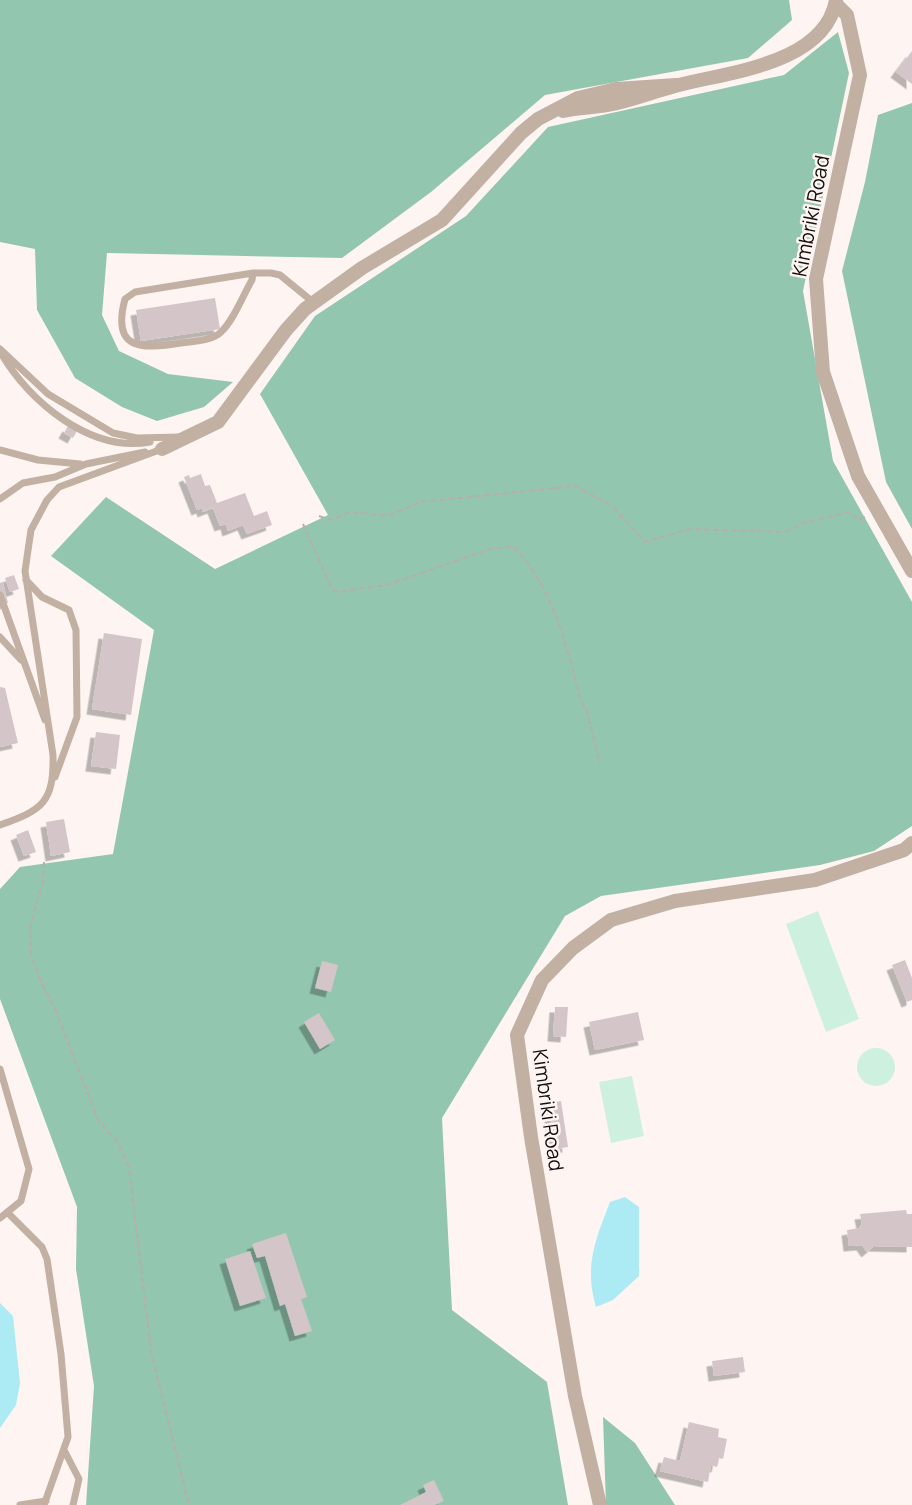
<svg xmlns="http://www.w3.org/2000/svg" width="912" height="1505" viewBox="0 0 912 1505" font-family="Manrope,sans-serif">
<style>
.green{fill:#cef0df}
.forest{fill:#93c6ae}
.water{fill:#aceaf4}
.building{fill:#d4c5c9;filter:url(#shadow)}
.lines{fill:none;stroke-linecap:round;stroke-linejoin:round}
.path{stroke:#b6aeac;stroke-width:2;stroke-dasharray:6 3;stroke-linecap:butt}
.lane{stroke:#c2b0a2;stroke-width:7}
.street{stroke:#c2b0a2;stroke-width:14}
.labels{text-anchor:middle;stroke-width:5;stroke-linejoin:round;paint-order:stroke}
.street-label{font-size:20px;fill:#130f0d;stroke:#fef5f2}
</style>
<defs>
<filter id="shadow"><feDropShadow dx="-5.5" dy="5.5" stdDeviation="0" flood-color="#0004"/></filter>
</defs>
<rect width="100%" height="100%" fill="#fef5f2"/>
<!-- green -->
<path class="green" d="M818,911L859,1019L826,1032L786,924Z
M857 1067a19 19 0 1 1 38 0a19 19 0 1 1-38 0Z
M632,1076L644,1136L611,1143L599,1082Z"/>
<!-- forest -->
<path class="forest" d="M0,0H789L792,20L748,58L545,95L431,192L342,258L107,253L102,315L119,351L168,374L233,382L204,407L157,421L122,407L75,378L37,310L35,249L0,242Z
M838,32L849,73L803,291L833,461L912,602V826L874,851L820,865L601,896L565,916L442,1118L452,1310L547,1382L568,1505H86L94,1386L76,1269L77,1207L0,999V889L20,867L113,854L154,630L51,556L106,497L215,569L328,515L260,394L315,316L466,216L548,127L784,75Z
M912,103V529L886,482L842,271L865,182L878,115Z
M603,1417L635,1443L675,1505H606Z"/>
<!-- water -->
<path class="water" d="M625,1197L639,1207V1276L613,1300L596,1307C584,1266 595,1241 610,1202Z
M0,1303L13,1316L20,1383L16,1405L0,1428Z"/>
<!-- building -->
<path class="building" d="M912,51V84L896,72Z
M215,298L220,329L141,341L136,310Z
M68,426L77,431L73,438L64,433Z
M201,474L205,486L210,485L217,503L245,493L254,516L267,511L272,525L247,534L243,525L228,531L226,524L220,526L213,508L203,512L202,508L197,510L184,477L189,475L190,478Z
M14,575L19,589L10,592L5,578Z
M0,583H3L8,603L0,605Z
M104,633L142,639L131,715L92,709Z
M0,687L5,688L18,743L0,747Z
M96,732L120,735L116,769L91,766Z
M64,819L70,852L51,856L46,822Z
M28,830L36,852L24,856L16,835Z
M905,960L912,978V1000L907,1002L892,965Z
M322,961L338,965L331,992L315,988Z
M555,1007H568L566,1037L553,1036Z
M638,1012L644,1040L595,1050L589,1022Z
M319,1013L335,1040L320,1049L304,1022Z
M561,1101L568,1147L555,1149L548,1103Z
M906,1210L907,1214H912V1247L874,1246L867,1252L862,1245L849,1246L847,1230L859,1228L862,1224L860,1214Z
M286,1233L307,1297L301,1299L312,1331L295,1336L285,1304L280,1306L265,1256L257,1258L252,1244Z
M250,1251L266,1298L240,1306L225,1259Z
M743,1357L745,1372L714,1376L712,1361Z
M689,1422L719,1429L718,1437L727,1439L723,1459L719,1458L717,1467L711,1465L708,1482L660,1471L664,1457L680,1461Z
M434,1480L444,1501L435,1505H400L426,1492L423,1485Z"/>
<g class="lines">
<!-- path -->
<path class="path" d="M319,516L331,520L350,512L388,516L420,502L576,486L613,507L645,542L689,529L786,532L804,523L849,512L859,520L867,516
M303,524L332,589L338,592L390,584L490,549L513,546C553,587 567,647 581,702L587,711L600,764
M44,862L43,881L30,927L31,955L41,982L56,1011L98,1120L118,1143L129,1167L151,1352L189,1505"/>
<!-- lane -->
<path class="lane" d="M253,273L252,280C243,295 234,320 221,332C212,341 194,341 181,343C142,349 111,351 125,299L135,292L253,273H271L280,275L313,302
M0,349L48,394L113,433L137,438L179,437
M1,353C29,402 91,453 150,442
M0,450L38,460L80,464
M0,499L23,483L55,477L86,464L145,452
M26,580L42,597L69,610L76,630L77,717L55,777
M0,595L45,720
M0,637L21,660
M0,825C43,810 54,802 53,755L25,571L31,530L47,500L59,487L162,449
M0,1069L29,1169L21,1201L0,1218
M8,1213L42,1247L47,1259L61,1354L68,1437L44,1505
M64,1450L79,1479L73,1505
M20,1505L46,1501"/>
<!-- street -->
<path class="street" d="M836,4L847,15L860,75L816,279L823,372L858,476L912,571
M563,111C578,107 593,108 608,105C633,100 655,91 679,85C728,72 825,64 836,0
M162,449L218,422L286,330L305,309L362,268L442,220L521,133L538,119L578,98L616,89L676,85
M600,1505L575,1396L531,1137L517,1035L542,980L573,948L611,920L675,901L815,880L904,850L912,843"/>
</g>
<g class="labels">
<!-- street labels -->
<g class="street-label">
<text transform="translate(811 216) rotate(-79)" y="7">Kimbriki Road</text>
<text transform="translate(548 1110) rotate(82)" y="7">Kimbriki Road</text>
</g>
</g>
</svg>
